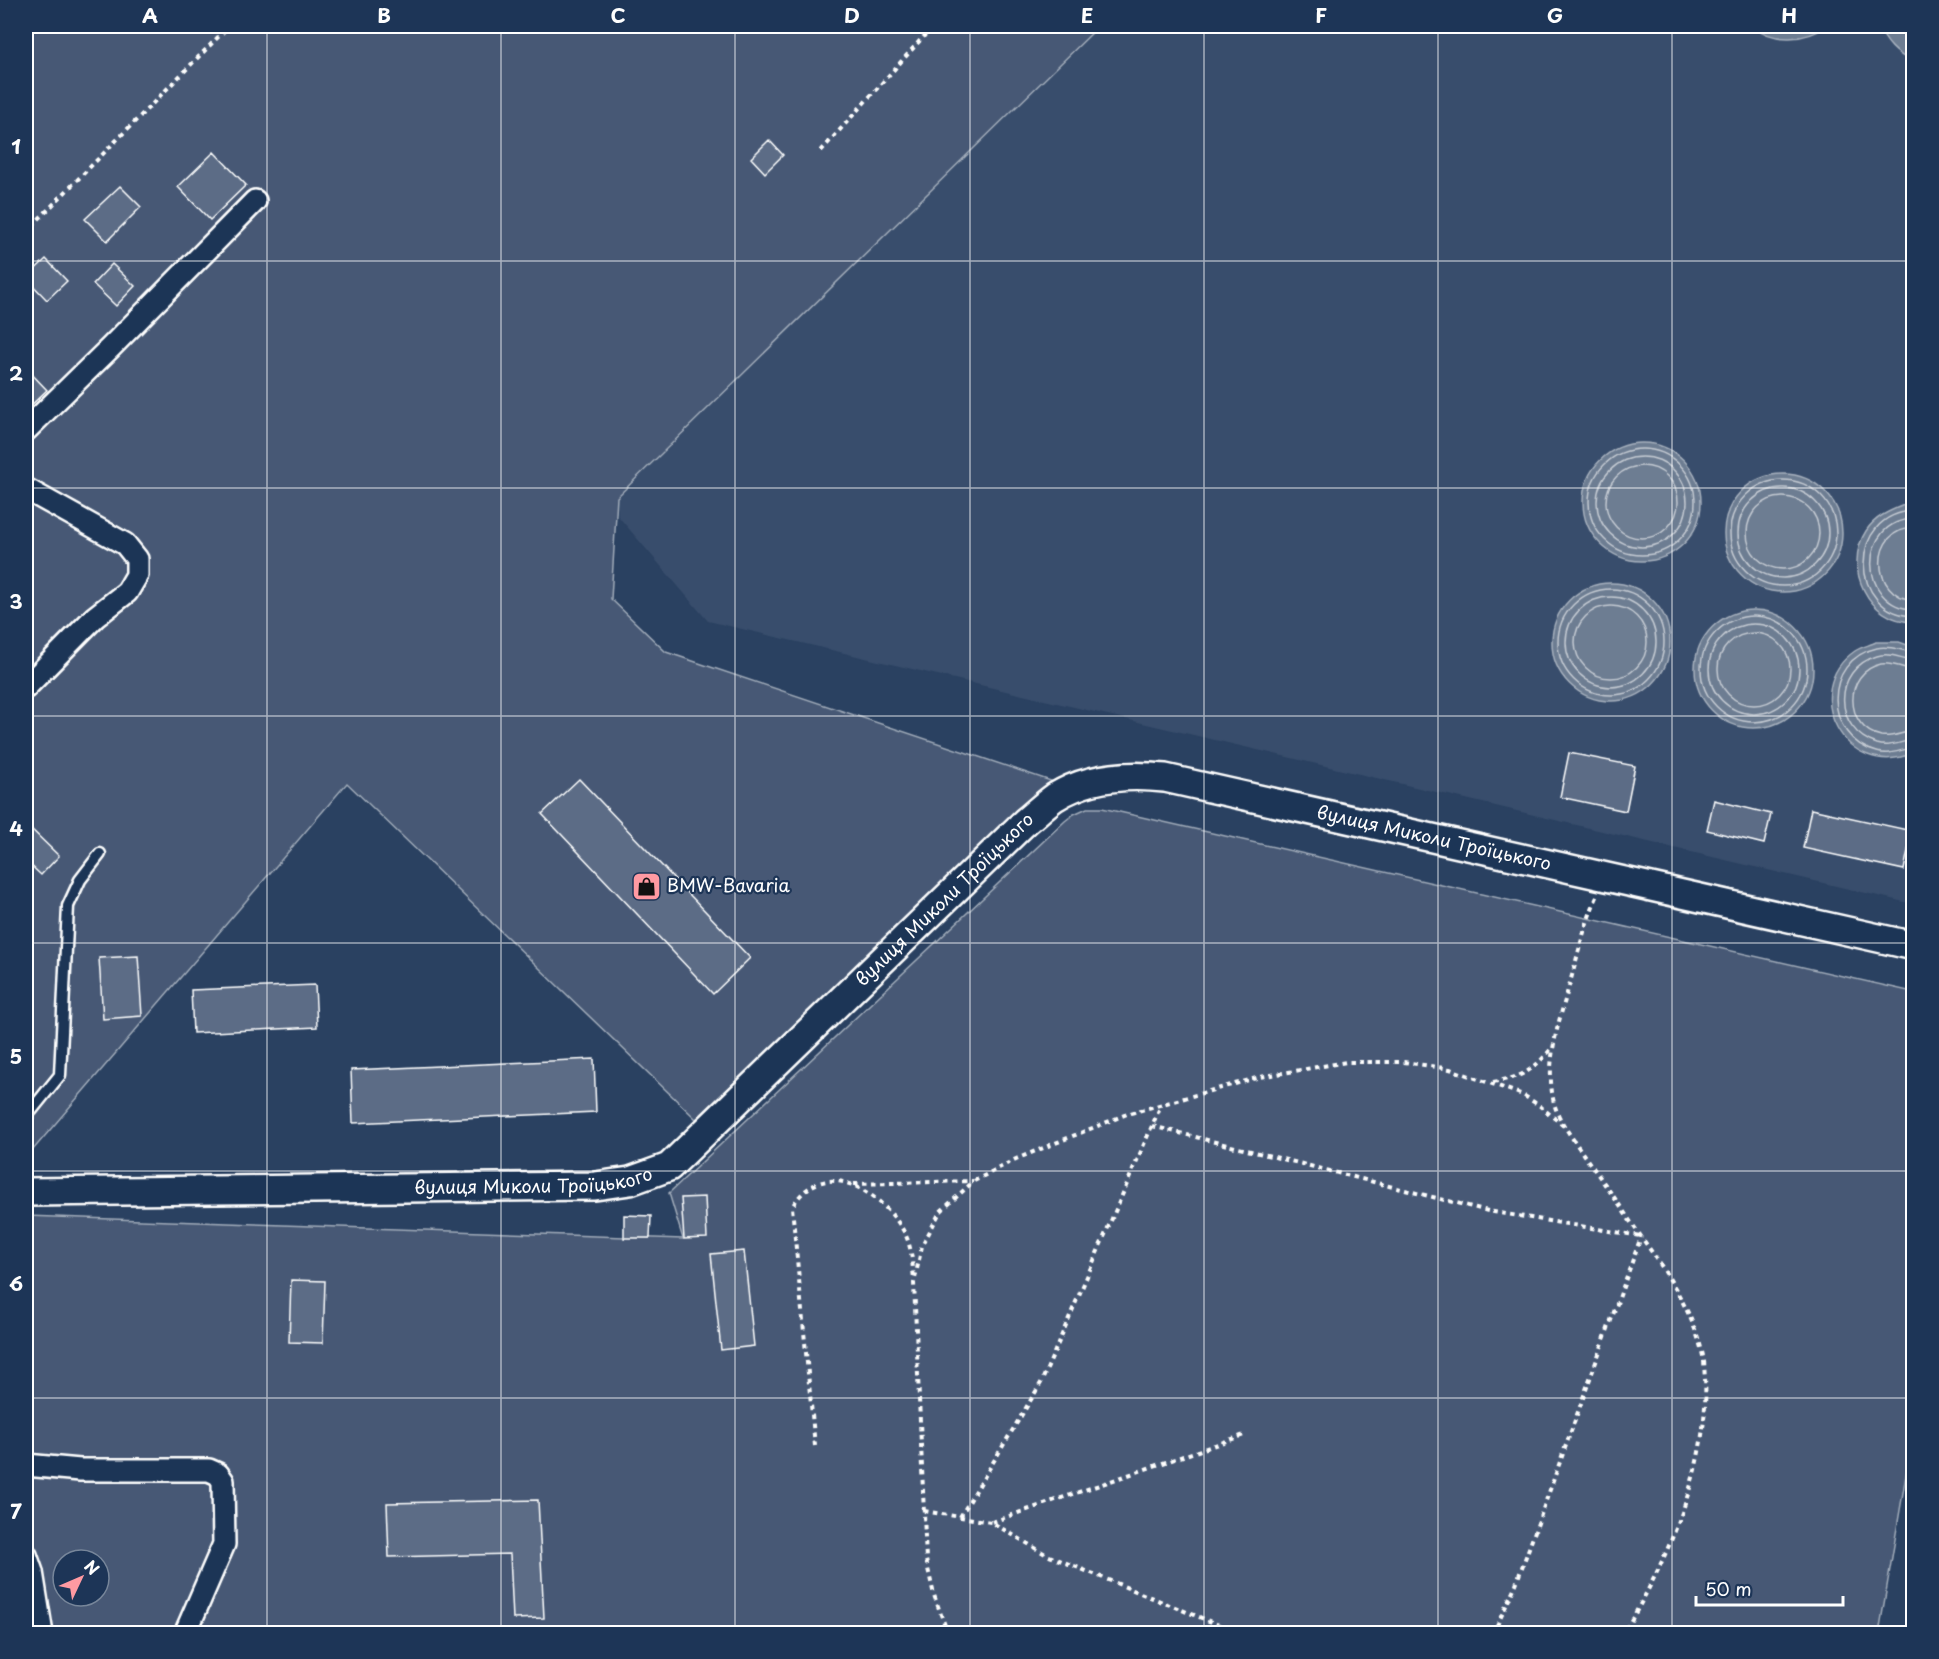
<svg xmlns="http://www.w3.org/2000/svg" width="1939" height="1659" viewBox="0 0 1939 1659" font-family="'Playpen Sans',sans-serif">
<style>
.built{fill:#394e6c}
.green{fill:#465975;stroke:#a2acba;stroke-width:1.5;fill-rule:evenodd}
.water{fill:#6d7d92;stroke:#a7b1be;stroke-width:1.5}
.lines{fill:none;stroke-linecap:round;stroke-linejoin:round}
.shore{stroke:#c5cbd3;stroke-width:1.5}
.building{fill:#5b6c86;stroke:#fff;stroke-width:1.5}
.service-casing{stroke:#fff;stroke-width:15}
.minor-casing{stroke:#fff;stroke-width:26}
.tertiary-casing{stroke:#fff;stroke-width:32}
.path{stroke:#fff;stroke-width:4;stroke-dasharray:4.5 4.5;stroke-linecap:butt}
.service{stroke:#1d3557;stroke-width:10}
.minor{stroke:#1d3557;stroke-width:21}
.tertiary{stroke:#1d3557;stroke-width:27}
.grid{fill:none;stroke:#fff;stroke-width:1.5;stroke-opacity:0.55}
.labels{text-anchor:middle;stroke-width:4.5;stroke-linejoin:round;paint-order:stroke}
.street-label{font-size:18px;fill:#fff;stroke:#1d3557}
.poi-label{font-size:18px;fill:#fff;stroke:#1d3557;text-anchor:start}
.neatline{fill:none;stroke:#fff;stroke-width:2}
.grid-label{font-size:20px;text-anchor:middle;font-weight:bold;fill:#fff}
</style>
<rect width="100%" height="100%" fill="#2a4161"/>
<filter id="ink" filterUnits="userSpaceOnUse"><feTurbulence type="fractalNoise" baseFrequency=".0167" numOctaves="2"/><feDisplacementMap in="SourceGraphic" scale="12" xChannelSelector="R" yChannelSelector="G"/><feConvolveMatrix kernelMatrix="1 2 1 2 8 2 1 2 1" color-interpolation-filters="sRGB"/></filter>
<g filter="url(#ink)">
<!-- built -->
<path class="built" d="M1099,26H1913V904L708,621L618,516L617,497Z"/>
<!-- green -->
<path class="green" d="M26,26H1099L617,497L611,599L666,652L1051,781L696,1119L347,783L26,1158Z
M1087,808H1102L1913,992V1434L1879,1633L26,1634V1216L683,1239L669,1193L1065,821L1074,814ZM63,1560H99V1596H63Z"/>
<!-- water -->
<path class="water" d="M1754,26H1826C1807,41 1772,43 1754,26Z
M1878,26H1913V62C1896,54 1886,43 1878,26Z
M1583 502a59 59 0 1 1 118 0a59 59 0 1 1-118 0Z
M1724 533a59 59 0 1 1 118 0a59 59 0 1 1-118 0Z
M1904,505H1913V622C1869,622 1842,568 1866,531C1875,517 1889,511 1904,505Z
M1552 642a59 59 0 1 1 118 0a59 59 0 1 1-118 0Z
M1695 669a59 59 0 1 1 118 0a59 59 0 1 1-118 0Z
M1876,642H1899L1913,647V753C1845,782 1798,690 1855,651C1861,647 1870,645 1876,642Z"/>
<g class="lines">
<!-- shore -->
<path class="shore" d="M1589 502a53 53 0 1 1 106 0a53 53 0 1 1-106 0Z
M1597 502a45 45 0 1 1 90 0a45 45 0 1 1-90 0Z
M1606 502a36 36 0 1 1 72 0a36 36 0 1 1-72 0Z
M1730 533a53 53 0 1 1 106 0a53 53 0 1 1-106 0Z
M1738 533a45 45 0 1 1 90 0a45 45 0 1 1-90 0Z
M1747 533a36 36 0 1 1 72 0a36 36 0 1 1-72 0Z
M1914,511C1847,513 1848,614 1914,616
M1914,519C1857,520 1858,608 1914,609
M1914,528C1869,528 1870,597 1914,600
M1558 642a53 53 0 1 1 106 0a53 53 0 1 1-106 0Z
M1566 642a45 45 0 1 1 90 0a45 45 0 1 1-90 0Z
M1575 642a36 36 0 1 1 72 0a36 36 0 1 1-72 0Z
M1701 669a53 53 0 1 1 106 0a53 53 0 1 1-106 0Z
M1709 669a45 45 0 1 1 90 0a45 45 0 1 1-90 0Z
M1718 669a36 36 0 1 1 72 0a36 36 0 1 1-72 0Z
M1914,652C1901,651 1890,645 1877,648C1822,660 1823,738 1877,752C1890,756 1901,749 1914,748
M1914,660C1901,659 1891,652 1877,656C1832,669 1833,730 1877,744C1891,748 1901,741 1914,740
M1914,669C1902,669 1893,662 1881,664C1843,672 1844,728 1881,736C1893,738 1902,732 1914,731"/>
</g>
<!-- building -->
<path class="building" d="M769,140L783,155L765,173L751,158Z
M214,152L246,185L210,220L178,187Z
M120,186L141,207L107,241L85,219Z
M46,259L67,281L47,300L26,278Z
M112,264L135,286L116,306L93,284Z
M26,368L47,390L26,410Z
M1569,753L1635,766L1626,811L1560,797Z
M579,779L750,958L713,994L542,814Z
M1714,800L1771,814L1764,844L1707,830Z
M1811,809L1912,831L1904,870L1803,848Z
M26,824L59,856L41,875L26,861Z
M138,956L142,1016L103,1019L99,958Z
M315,985L317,1027L193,1033L191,990Z
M594,1059L596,1112L353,1123L351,1070Z
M705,1197L707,1238L684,1239L681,1198Z
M624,1215L651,1216L650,1238H624Z
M744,1251L754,1346L721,1350L711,1254Z
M291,1280L325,1281L323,1343L289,1342Z
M538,1500L544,1618L513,1619L510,1554L389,1557L387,1503Z"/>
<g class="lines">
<defs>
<path id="service" d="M26,1117L60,1075L68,906L80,880L100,854"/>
<path id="minor" d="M26,430L111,347L255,201
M26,489L125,544L137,559V575L127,592L95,617L26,687
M26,1465L80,1470H209L218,1474L223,1481L224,1544L185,1634
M26,1555L32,1572L42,1634"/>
<g id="tertiary">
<path id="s1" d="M26,1192L595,1186L630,1181L669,1167L1026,821C1036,813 1045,804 1055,797C1088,776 1128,774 1165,778L1914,946"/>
</g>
</defs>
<!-- service casing -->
<use href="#service" class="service-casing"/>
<!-- minor casing -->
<use href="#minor" class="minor-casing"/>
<!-- tertiary casing -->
<use href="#tertiary" class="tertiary-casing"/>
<!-- path -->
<path class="path" d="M821,151L933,26
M26,232L229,26
M1597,897C1585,923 1579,951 1571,979C1560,1019 1544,1061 1554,1103C1559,1122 1573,1138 1583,1154C1599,1176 1615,1198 1630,1221C1659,1262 1692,1306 1703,1356C1705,1363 1704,1371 1705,1378C1710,1464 1667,1562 1623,1634
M1493,1082C1525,1076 1531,1072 1552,1048
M1152,1126L1488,1211L1640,1236
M854,1184L973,1181
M815,1446L792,1207C822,1155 879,1190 903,1230C912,1245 912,1262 914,1279
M924,1511L991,1522L1047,1555L1241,1634
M960,1517L1041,1383L1161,1105
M992,1522L1244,1435
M948,1634L934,1595L926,1560L914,1283L922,1246L940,1212L974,1181L1016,1159L1127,1114L1260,1077L1346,1062H1404L1450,1069L1523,1095L1540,1106L1566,1128
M1493,1634L1516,1584L1641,1237"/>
<!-- service -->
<use href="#service" class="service"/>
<!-- minor -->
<use href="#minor" class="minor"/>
<!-- tertiary -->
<use href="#tertiary" class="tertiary"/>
</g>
</g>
<!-- grid -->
<path class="grid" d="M267,26V1634M501,26V1634M735,26V1634M970,26V1634M1204,26V1634M1438,26V1634M1672,26V1634M26,261H1914M26,488H1914M26,716H1914M26,943H1914M26,1171H1914M26,1398H1914"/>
<!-- icons -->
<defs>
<symbol id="shop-square" viewBox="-11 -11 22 22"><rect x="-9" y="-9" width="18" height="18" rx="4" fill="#ff9aa2" stroke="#1d3557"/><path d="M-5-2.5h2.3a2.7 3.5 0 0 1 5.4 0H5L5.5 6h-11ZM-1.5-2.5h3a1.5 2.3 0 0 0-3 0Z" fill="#111"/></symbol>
</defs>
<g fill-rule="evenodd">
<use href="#shop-square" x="630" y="870" width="33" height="33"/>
</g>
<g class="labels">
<!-- street labels -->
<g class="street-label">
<text dy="6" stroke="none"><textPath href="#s1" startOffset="1570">вулиця Миколи Троїцького</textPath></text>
<text dy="6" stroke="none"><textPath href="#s1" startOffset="1030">вулиця Миколи Троїцького</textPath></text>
<text dy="6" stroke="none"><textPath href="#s1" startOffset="508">вулиця Миколи Троїцького</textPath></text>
</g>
<!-- poi labels -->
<g class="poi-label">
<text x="667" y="892">BMW-Bavaria</text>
</g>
</g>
<!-- margin -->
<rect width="1939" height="1659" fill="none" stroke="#1d3557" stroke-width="66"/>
<!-- north arrow -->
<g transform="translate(81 1578) rotate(46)"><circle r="28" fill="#1d3557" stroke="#77869a" stroke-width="1.5"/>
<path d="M0-4.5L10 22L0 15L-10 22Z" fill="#ff9aa2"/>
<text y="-9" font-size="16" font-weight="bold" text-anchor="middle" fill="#ffffff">N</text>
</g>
<!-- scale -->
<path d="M1696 1596v9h147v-9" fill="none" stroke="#ffffff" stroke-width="3"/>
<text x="1705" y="1596" font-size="18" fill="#ffffff" stroke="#1d3557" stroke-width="4.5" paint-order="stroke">50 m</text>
<rect x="33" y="33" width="1873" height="1593" class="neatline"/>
<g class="grid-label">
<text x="150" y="23">A</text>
<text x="384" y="23">B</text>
<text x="618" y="23">C</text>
<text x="852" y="23">D</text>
<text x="1087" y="23">E</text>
<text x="1321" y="23">F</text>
<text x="1555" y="23">G</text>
<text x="1789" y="23">H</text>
<text x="16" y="154">1</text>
<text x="16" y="381">2</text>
<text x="16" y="609">3</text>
<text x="16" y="836">4</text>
<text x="16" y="1064">5</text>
<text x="16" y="1291">6</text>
<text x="16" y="1519">7</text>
</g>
</svg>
